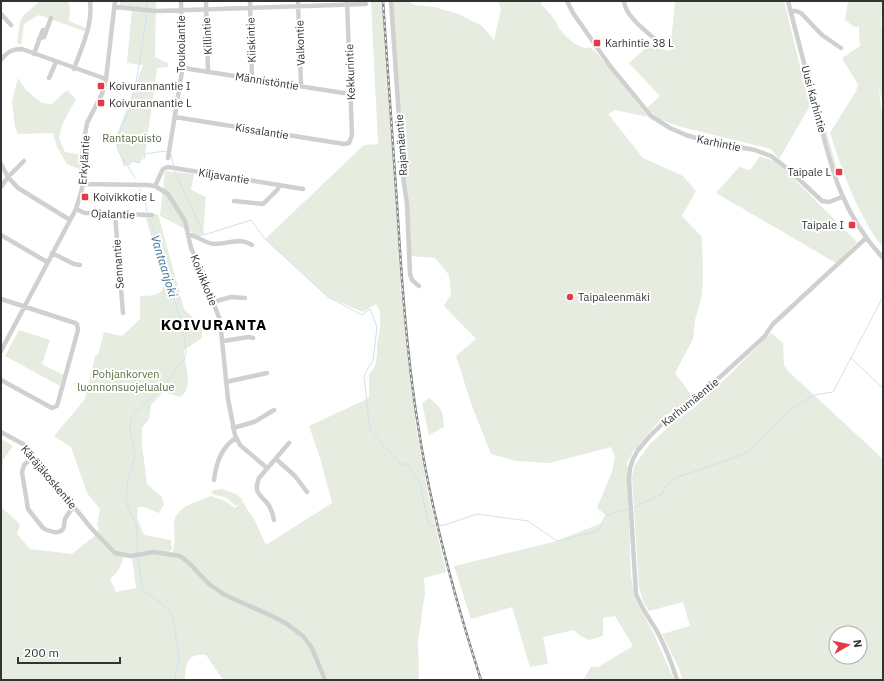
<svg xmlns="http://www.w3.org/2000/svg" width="884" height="681" viewBox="0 0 884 681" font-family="'IBM Plex Sans',sans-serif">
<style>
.green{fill:#e6ecdf;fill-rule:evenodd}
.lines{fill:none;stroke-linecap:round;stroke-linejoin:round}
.stream{stroke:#cfe2ee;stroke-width:1}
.minor{stroke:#d0d0d0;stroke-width:4.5}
.rail-casing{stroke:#888;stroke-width:2.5}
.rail{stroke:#fff;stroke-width:1;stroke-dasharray:3;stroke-linecap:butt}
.poi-dot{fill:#e63946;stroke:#fff;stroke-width:1.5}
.labels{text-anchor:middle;stroke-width:4;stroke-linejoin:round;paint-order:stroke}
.street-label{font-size:11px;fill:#333;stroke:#fff}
.poi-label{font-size:11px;fill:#333;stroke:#fff;text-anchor:start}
.park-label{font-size:11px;fill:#56703f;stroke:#fff}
.water-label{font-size:12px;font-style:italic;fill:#3f7597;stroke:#fff}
.district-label{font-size:15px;font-weight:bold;letter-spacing:1px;fill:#000;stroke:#fff}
</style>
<rect width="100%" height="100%" fill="#fff"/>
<!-- green -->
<path class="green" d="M40,1H68L70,7L69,21L86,28L84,31L39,15L24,24L21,45L17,43L20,21L24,15Z
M120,1H156L155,57L168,63V67L157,68L145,154L140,163L133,161L124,167L115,140L143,65L127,63L132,9L120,8Z
M371,1H382L402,277L400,290L403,292L410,370L417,419L415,420L428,493L446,572L424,578L425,593L418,641L419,677L417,680H223L206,655C186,653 186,665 185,680H1V507L20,524L17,534L30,549L72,554L97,534L99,527L97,526L100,509L87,493L71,447L54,436L85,399L95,356L98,355L104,332L122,336L140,319V296C153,295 163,298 164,281L145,215L158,214L184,309L202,326V338L184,350C184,365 195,388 180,397L163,392L151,405L149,419L142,428V445L147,484L162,497L164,504L159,513L144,507H138L137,518L144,535L171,540L172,549L167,554L154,552L124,556C121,566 118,572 110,579L116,592L136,588L132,557L154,554L172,555C175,545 175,537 174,526C174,506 195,503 211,496L225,501L235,508L242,501L255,521L266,545L332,503L321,461L309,426L369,398V375L375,366L377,356V345L380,329V312L376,304L363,312L328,297L265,239L364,145L378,144Z
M400,1H408L414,5L434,7L458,14L482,26L494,40L501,9L498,1H539C544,8 550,13 555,20C559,25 555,21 558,26C563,35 577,48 587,48L589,47L596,52L648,117L615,110L608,114L643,158L683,176L696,191L682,216L702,237L703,275L702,295L695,320L693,339L675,373L693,397L662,418L633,452L627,463L631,575L634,597L654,634L674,680H583L591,667H598L633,646L615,616L603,618V636L589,640L579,635L574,630L543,637L548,664L530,667L512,607L471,619L454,566L557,541L602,523L606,515L597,508L612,472L615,457L611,447L550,463L516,461L491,454L472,406L456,356L476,339L444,306L451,294L449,275L435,258L411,256L391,2Z
M675,1H784L810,106L779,159L771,149L681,127L659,119L647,108L660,96L629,63L648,46L670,51Z
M848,1H883L881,26H883V106L878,83L883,120V247C876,240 871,231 866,222C850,193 840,164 830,133L856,91L858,85L842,58L860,46L859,27H854L845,20Z
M18,78L26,90L42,103L52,104L67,90L76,99L62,125L59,138L65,152L83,155L81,170L67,164L57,147L53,133L18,134L15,127L12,101Z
M814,91L823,118L837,170H836L833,165Z
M760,156L778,163L857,242L836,263L716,193L739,167L750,170Z
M165,171L194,174L191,190L206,197L203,236H199L160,216Z
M19,330L50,340L42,364L63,375L60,386L5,356Z
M771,333L783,343L784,365L788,371L883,459V680H682L679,668L662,634L690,626L683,602L649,611L643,602L639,587L632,477L634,466L650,444L677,419L694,408L725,379ZM836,633H860V657H836Z
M429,398C442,408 443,411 444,427L429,435L422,403Z
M1,439L13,446L3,460L1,489Z
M222,489L236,494L243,500L236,506L225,497L215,495L211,493L213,490Z"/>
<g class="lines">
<!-- stream -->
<path class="stream" d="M147,1V7
M171,155L174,167
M144,159L145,154L165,151L167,152
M128,165L133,161L140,163
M174,170L204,235L251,220L265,239L328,297L362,315L370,309L377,327L373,361L368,368L364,377L370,430L403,466L407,463L420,483L429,526L445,525L477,514L528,521L557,541L598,531L606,515L630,509
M135,178L118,150L117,144L118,136L130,108L138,72L147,14
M139,188L145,201L147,212
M851,358L883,388
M633,508L662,494L665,487L678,477L742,455L752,449L757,442L795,406L814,395L833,392L883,297
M137,552V527L128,507L126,500L128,480L135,456L130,428L132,416L163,387L185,358L186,351L182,325L158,242L150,219
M138,557L142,589C150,595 169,608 173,617L179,657L175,680"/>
<!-- minor -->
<path class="minor" d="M206,1L208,72
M250,1L252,78
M298,1L301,86
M391,1L403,176L407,204L410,274L412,280L419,286
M567,1L573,13L610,66L651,116L670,128L686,135L710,142L755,150L771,156L788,169L822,201L829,202L842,197
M624,1C625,16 646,31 656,40
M788,1C797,36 806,72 816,107C831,167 840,211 883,258
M115,7L156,11L366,4
M790,11H796L801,13L822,35L841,48
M1,14L11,25
M39,39L44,37L51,18
M34,54L42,32L43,30H46
M1,60C7,52 12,49 22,49L106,79
M183,68L350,94
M74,69C82,46 93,25 90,1
M49,78L56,62
M175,117L344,144L349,143L352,135L347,1
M168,158L183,65L181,1
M1,164L8,177L18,188L70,220
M83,184L147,185L155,186L168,194L185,221L191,248L205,277L211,297L220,320L228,399L235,435L240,445L267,468
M155,186L163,169L168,167L303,189
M1,187L8,177L24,161
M234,201L263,204L278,189L279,185
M76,209L85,213L152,215
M115,214L123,313
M1,235L47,262
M189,235C198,235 204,244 215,244C227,244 241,237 252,245
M52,253L74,264L80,265
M1,299L75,323L77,324L78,330L57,406L52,408L1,380
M213,302L231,297L245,298
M223,341L249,337L253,338
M1,351L76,209L82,189L83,147L87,123L102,94L106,79L115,1
M226,382L267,373
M233,428L254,422L274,410
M1,432L23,444L92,529L115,553L131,556L154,552L180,556L188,562L209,584L225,595L274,617L287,624L303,636L312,648L325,680
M33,457L24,465L22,472L28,509L43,528C47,531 59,535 63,529C65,526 64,522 65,519C67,515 71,510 74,506
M276,459L295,476L307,492
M214,480C216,463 221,447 236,438
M274,520C273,514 271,509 268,504C260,494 253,493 259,478L289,443
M677,680C672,664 666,648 658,633C650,619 641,608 636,594L629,479L630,468L633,459L638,450L650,436L666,420L680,409L695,400L764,337L773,324L866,238"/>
<defs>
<path id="rail" d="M383,1C388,74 393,146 398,218C402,288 407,357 418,425C431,512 454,596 481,680"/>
</defs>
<!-- rail casing -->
<use href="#rail" class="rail-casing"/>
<!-- rail -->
<use href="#rail" class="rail"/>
</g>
<!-- markers -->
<g class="poi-dot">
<rect x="593" y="39" width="8" height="8" rx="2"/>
<rect x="97" y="82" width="8" height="8" rx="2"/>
<rect x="97" y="99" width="8" height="8" rx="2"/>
<rect x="835" y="168" width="8" height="8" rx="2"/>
<rect x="81" y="193" width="8" height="8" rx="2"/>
<rect x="848" y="221" width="8" height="8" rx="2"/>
<circle cx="570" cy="297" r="4"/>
</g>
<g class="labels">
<!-- street labels -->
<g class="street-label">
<text transform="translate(207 36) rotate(-93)" y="4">Killintie</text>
<text transform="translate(251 40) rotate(-92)" y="4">Kiiskintie</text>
<text transform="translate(300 43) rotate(-92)" y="4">Valkontie</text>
<text transform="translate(181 44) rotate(-90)" y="4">Toukolantie</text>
<text transform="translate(350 72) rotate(-92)" y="4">Kekkurintie</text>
<text transform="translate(267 81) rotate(9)" y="4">Männistöntie</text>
<text transform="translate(814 99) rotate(75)" y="4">Uusi Karhintie</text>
<text transform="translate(262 131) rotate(9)" y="4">Kissalantie</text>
<text transform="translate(719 143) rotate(12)" y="4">Karhintie</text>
<text transform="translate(401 145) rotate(-94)" y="4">Rajamäentie</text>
<text transform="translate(84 160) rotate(-86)" y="4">Erkyläntie</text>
<text transform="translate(224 176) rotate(9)" y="4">Kiljavantie</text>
<text transform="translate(113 214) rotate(2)" y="4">Ojalantie</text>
<text transform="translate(118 264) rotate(-94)" y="4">Sennantie</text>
<text transform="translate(204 280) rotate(68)" y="4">Koivikkotie</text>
<text transform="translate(690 402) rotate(-39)" y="4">Karhumäentie</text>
<text transform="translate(49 477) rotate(50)" y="4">Käräjäkoskentie</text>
</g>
<!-- poi labels -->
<g class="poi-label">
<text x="605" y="47">Karhintie 38 L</text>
<text x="109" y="90">Koivurannantie I</text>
<text x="109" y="107">Koivurannantie L</text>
<text x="831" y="176" text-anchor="end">Taipale L</text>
<text x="93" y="201">Koivikkotie L</text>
<text x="844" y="229" text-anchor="end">Taipale I</text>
<text x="578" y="301">Taipaleenmäki</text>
</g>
<!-- park labels -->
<g class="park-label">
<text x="132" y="142">Rantapuisto</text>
<text x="126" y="378">Pohjankorven<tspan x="126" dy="13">luonnonsuojelualue</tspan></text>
</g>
<!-- water labels -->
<g class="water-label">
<text transform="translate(164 266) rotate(73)" y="4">Vantaanjoki</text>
</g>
<!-- district labels -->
<g class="district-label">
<text x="214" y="330">KOIVURANTA</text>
</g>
</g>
<!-- border -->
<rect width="884" height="681" fill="none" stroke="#333333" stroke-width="4"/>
<!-- north arrow -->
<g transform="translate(848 645) rotate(81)"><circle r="19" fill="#ffffff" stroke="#adadad"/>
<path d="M0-3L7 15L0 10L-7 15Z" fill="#e63946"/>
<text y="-6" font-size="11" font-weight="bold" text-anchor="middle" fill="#333333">N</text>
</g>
<!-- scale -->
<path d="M18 657v6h102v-6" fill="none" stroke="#333333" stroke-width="2"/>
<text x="24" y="657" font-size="12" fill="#333333" stroke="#ffffff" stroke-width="3" paint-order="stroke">200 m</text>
</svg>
